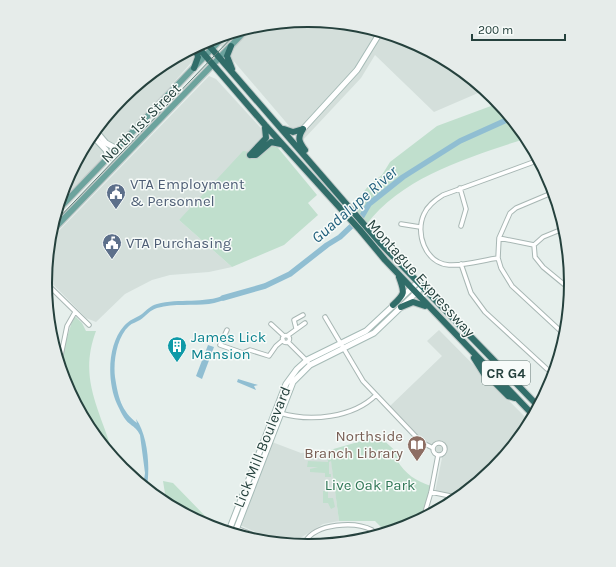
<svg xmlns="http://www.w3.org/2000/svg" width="616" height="567" viewBox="0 0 616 567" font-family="Karla,sans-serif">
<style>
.built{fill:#d4dfdb}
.green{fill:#c0dfcd}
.water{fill:#90bed2}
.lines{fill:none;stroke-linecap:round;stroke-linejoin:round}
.river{stroke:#90bed2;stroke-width:5.5}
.street-casing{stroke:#a8b7b4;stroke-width:5.5}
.secondary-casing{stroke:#a5bab6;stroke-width:7}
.primary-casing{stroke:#c2cac9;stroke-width:8}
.highway-casing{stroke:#c2cac9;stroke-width:8}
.street{stroke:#fff;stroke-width:3.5}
.secondary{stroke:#fff;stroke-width:5}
.primary{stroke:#6ca39d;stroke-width:5.5}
.highway{stroke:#316d69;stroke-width:6}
.tram{stroke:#607c78;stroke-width:1}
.labels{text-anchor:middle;stroke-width:3;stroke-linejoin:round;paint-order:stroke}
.shield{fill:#f7fbf9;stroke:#647975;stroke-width:1}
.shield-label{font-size:14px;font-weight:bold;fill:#25413d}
.street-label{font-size:15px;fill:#25413d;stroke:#f7fbf9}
.service-label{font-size:15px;fill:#4e5e75;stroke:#f7fbf9;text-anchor:start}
.culture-label{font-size:15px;fill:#0d838f;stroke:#f7fbf9;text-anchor:start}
.education-label{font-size:15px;fill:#785e54;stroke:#f7fbf9;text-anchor:end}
.park-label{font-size:15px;fill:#307756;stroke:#f7fbf9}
.water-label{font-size:16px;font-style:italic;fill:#1f5f7c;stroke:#f7fbf9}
.rim{fill:none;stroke:#25413d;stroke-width:2}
</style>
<rect width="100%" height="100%" fill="#e6efec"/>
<!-- built -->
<path class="built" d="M308,20L360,25L409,40L455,65L485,90L434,112L375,55L361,78L302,141L214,38L257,25Z
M191,49L197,56L146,114L57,207L65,182L89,137L122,97L162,64Z
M209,76L216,79L269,137L179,220L232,267L209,272L170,275L152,280L125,294L96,322L86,318L45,276L49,241Z
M439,330L531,423L494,470L462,496L435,492L442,458L432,446L424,441L390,406L442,356L427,341Z
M272,442L301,453L330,450L339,521L323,524L289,545H284L240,525Z"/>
<!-- green -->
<path class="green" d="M499,103L527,138C471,157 404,175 366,225L352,207L369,185L382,175L390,162L437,126Z
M269,137L317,195L308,203L318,215L284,245L232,267L179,220L243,151L251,152Z
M76,317L82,323L86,331H96C78,379 100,409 113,454L116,453L118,466L89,430L64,384L61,372L62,354L73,318Z
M379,436L401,456L397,460C405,474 416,481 431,486L420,521L409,527L393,532L381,527L375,521H339L331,461L329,462V474H331V477H325V473L310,472V469L318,467H307L308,461L328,462L327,454L330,453V450Z
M163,481L173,483L207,518L227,528L226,532L207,527L167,506Z
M323,491H328V498H333L335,507L331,509L328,503H323Z"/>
<!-- water -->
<path class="water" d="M225,295L230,296V298C223,300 216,303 209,304C192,306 175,303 157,308C150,310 146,316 140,320C137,322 132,323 129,326C117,337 113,361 115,377C118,396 121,411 137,423L136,419C148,435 151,471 146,490L143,487L145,473L140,435C137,429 135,428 130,424C124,420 120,410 117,404C107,382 107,345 124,326C129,320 136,318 142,314C147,310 150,306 157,304C179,298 204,304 225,295Z
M208,345L214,347L202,379L196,376Z
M238,379L258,385L254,386L256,390L237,382Z"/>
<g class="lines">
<!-- river -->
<path class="river" d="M223,298L265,286L290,274L327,245L340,237L362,216L369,204L403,177L460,141L511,118"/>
<defs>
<path id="street" d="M546,173L553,193
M460,188L466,209L461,226
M554,192L516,208L510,213L499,238L498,258L501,268L512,286L566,336
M401,224L420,227
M499,238L534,245
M534,245L535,257L543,267L571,290
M534,245L543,237L565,228
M498,258C483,260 465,266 449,265C425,263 415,233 424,214C428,205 435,200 443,195L539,160
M461,264L471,293L485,312L547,369L552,372L556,371
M45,282L89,325
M325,317L363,381L421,442L433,448
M271,324L284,336
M296,328L294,320L303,315
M227,330L220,345L243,353L250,350L269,356L276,346L283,340
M282.5 339a3.5 3.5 0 1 1 7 0a3.5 3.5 0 1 1-7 0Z
M287,336L305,323
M288,342L308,362
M59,365L67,326L75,312
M280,413C310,422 353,418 376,395
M433 449a6 6 0 1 1 12 0a6 6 0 1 1-12 0Z
M431,492L460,498
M423,519L431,492L438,455
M236,528L276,544
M333,545L347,541L360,542
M307,547L305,542C316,523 355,521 372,530L368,539"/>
<path id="secondary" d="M303,129L357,70L381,31
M95,130L106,143L117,149
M91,134L106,150L108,158
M401,298L418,282
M228,533L286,384L297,369L307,360L366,331L395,304
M234,535L293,382L310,365L374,333L422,287"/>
<path id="primary" d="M56,212L226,34
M49,234L248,28"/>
<path id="highway" d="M205,41L381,244L539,407
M197,46L265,125L360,230L385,260L534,416
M231,46L227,56L232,69
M194,68L198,57L195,47
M284,129L293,132L303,129
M303,129C297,138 299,142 305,150
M250,155H256L271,142L281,144
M250,155L266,138L265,128
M393,305C405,294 405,293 399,277
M401,307L413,302L425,306
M474,358L484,374
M488,379H491L508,396L515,398"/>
</defs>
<!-- street casing -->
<use href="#street" class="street-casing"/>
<!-- secondary casing -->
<use href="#secondary" class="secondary-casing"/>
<!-- primary casing -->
<use href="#primary" class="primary-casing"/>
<!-- highway casing -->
<use href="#highway" class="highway-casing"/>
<!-- street -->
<use href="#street" class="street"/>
<!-- secondary -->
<use href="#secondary" class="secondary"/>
<!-- primary -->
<use href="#primary" class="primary"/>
<!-- highway -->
<use href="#highway" class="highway"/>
<!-- tram -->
<path class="tram" d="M52,225L239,30"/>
</g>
<!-- icons -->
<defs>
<symbol id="civic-pin" viewBox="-11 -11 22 30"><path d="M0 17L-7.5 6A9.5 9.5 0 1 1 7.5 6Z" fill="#5c6f8a" stroke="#f7fbf9"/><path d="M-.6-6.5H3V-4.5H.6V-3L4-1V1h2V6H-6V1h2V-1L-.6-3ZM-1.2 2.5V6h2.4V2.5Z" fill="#fff"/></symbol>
<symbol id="building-pin" viewBox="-11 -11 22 30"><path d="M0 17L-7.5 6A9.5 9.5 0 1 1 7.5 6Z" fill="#0f9aa8" stroke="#f7fbf9"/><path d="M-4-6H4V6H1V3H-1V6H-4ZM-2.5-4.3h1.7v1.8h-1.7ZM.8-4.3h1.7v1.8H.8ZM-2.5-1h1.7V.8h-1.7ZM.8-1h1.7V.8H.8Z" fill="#fff"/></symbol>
<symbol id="library-pin" viewBox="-11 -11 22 30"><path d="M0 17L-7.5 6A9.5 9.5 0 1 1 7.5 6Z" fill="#8d6e63" stroke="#f7fbf9"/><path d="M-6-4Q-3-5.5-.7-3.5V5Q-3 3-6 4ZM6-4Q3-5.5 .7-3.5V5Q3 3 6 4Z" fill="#fff"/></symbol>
</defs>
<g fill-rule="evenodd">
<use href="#civic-pin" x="105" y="182" width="22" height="30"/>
<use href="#civic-pin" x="101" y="232" width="22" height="30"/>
<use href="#building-pin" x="166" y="335" width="22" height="30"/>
<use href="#library-pin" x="406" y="434" width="22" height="30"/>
</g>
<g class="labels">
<!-- shield labels -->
<rect class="shield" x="482" y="361" width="48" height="24" rx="3"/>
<g class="shield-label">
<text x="506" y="378">CR G4</text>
</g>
<!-- street labels -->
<g class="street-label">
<text transform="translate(141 123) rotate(-45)" y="5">North 1st Street</text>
<text transform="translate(421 278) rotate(48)" y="5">Montague Expressway</text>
<text transform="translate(262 447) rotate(-68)" y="5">Lick Mill Boulevard</text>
</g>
<!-- service labels -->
<g class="service-label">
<text x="130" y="189">VTA Employment<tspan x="130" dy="17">&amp; Personnel</tspan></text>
<text x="126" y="248">VTA Purchasing</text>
</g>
<!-- culture labels -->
<g class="culture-label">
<text x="191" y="342">James Lick<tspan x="191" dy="17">Mansion</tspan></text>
</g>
<!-- education labels -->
<g class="education-label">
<text x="403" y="441">Northside<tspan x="403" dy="17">Branch Library</tspan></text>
</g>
<!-- park labels -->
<g class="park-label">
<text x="370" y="490">Live Oak Park</text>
</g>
<!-- water labels -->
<g class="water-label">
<text transform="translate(354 204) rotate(-41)" y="6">Guadalupe River</text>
</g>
</g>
<!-- crop -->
<path d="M0 0H616V567H0ZM52 283a256 256 0 1 1 512 0a256 256 0 1 1-512 0Z" fill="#e6ecea" fill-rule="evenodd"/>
<path class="rim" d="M52 283a256 256 0 1 1 512 0a256 256 0 1 1-512 0Z"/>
<!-- scale -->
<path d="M472 34v6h93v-6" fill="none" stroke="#25413d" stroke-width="2"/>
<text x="478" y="34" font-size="12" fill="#25413d" stroke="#f7fbf9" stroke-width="3" paint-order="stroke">200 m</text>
</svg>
